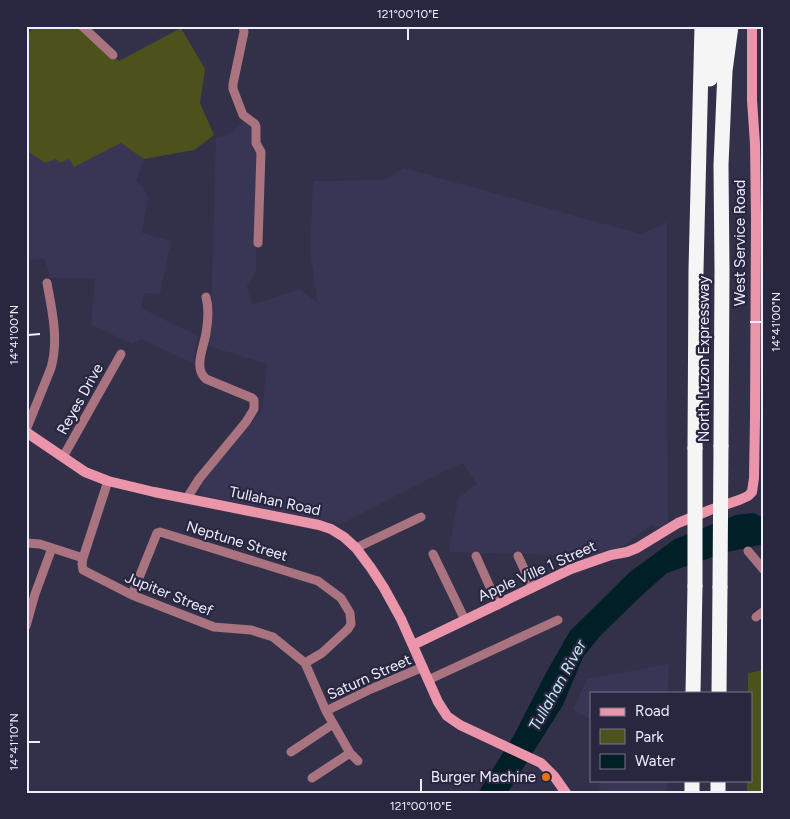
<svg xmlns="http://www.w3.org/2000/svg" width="790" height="819" viewBox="0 0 790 819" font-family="Figtree,sans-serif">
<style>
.built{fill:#393555}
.green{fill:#4d511c}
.water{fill:#001f26}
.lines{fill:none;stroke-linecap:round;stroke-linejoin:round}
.minor{stroke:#a9737f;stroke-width:9}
.secondary{stroke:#eb95aa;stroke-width:10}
.motorway{stroke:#f5f5f5;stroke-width:15}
.motorway-bridge{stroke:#f5f5f5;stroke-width:15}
.ticks{fill:none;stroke:#eeedfe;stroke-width:2}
.food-dot{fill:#e8710a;stroke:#29263f;stroke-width:2}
.labels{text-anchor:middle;stroke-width:4.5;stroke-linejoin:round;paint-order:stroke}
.street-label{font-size:15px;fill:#eeedfe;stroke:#29263f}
.poi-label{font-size:15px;fill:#eeedfe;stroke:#29263f;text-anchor:end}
.water-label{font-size:16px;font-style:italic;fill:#bfeefa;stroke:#29263f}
.neatline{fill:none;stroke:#eeedfe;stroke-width:2}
.ticks-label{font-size:12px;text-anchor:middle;fill:#eeedfe}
</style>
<rect width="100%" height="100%" fill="#333049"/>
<!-- built -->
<path class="built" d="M244,121L253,129V149L258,153L256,271L247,286L252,305L300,289L318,303L310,252L313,181L383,180L404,168L640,234L667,222V370L668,532L652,525L620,548L605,550L596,556L449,552L458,498L477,484L463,463L441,473L341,524L200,495L201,480L262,410L267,364L208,346L211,316L216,137L229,135Z
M121,143L144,159L136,181L144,188L148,198L142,233L171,241L160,294L144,293L141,308L198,336L193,363L141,339L133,344L91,325L95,278H50L45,259L26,260V150L45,163L56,158L69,159L74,166Z
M669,664L668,693H591V720L573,709L587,679Z
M602,780H667V793H605L598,788Z"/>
<!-- green -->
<path class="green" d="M34,26H79L103,48L119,61L181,28L205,69L200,103L214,135L194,150L144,159L121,143L74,167L69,159L59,163L56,159L45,163L26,150V38Z
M764,670V793H747V780H751V693H748V673Z"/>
<!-- water -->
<path class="water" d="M754,513L764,518V544L727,552L667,573L641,596L600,636L583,657L563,705L508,792L478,793L514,735L546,673L570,631L630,572L675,539L736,515Z"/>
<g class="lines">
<!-- minor -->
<path class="minor" d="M82,26L113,55
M243,26L244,32L233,84V89L243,115L255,124L256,127V143L261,152L258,243
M26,430L51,368C59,340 52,310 47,283
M63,457L121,354
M108,481L83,558L82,564L83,570L132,595L214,627L251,630L273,637L305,663L326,711L350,753L358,761
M187,498L199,479L246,422L254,409V400L252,398L206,379C193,368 204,347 206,333C208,322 209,308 206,297
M26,543L40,544L83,558
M356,548L421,517
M748,551L764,570
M433,554L465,620
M476,556L498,605
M518,556L533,588
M132,595L157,533L160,532L318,581L341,598L350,613L351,624L348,629L322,653L305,663
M756,617L764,611
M26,626L35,594L52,548
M428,680L558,620
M326,711L371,689L423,667
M291,752L333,724
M312,778L350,753"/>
<!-- secondary -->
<path class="secondary" d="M26,432L85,472L108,481L154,492L319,525L331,529L344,537L356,548L371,568L384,588L401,619L438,702L447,716L460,725L541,763L554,776L566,793
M413,645L571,569L611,555L627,552L637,548L678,523L710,510L739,500L748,496L752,492L754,478L755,418L756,219L755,144L752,100V26"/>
<!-- motorway -->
<path class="motorway" d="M710,79L716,26
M721,446L722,270L721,165L725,71L731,26
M695,448L696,270L702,26
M693,693L695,586
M719,693L720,587
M692,793V780
M718,793V780"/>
<!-- motorway-bridge -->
<path class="motorway-bridge" d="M695,586V448
M720,587L721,446"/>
</g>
<!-- ticks -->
<path class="ticks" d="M408,28V40M750,322H762M28,335L40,334M28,742H40M421,779V792"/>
<!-- markers -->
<circle class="food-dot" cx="546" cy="777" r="5"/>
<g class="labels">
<!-- street labels -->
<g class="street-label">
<text transform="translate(740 243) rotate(-90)" y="5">West Service Road</text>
<text transform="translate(704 359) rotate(-90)" y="5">North Luzon Expressway</text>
<text transform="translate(80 399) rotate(-61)" y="5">Reyes Drive</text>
<text transform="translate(275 501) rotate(12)" y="5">Tullahan Road</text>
<text transform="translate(237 541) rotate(17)" y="5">Neptune Street</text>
<text transform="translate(537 571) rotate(-24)" y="5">Apple Ville 1 Street</text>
<text transform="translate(169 594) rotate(22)" y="5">Jupiter Streef</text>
<text transform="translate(369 677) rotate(-24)" y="5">Saturn Street</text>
</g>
<!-- poi labels -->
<g class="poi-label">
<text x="536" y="782">Burger Machine</text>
</g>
<!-- water labels -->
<g class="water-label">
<text transform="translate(557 685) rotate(-61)" y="6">Tullahan River</text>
</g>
</g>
<!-- border -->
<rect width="790" height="819" fill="none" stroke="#29263f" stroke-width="55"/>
<!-- legend -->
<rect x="590" y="692" width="162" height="90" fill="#29263f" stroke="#78768b"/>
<rect x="600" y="708" width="25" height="8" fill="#eb95aa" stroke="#78768b"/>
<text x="635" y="716" font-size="15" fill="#eeedfe">Road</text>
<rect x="600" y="729" width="25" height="15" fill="#4d511c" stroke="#78768b"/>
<text x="635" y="742" font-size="15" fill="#eeedfe">Park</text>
<rect x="600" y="754" width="25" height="15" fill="#001f26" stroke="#78768b"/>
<text x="635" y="766" font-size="15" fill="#eeedfe">Water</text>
<rect x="28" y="28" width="734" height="764" class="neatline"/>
<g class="ticks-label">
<text x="408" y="18">121°00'10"E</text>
<text transform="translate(776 322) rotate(-90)" y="4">14°41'00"N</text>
<text transform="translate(14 335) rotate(-90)" y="4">14°41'00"N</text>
<text transform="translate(14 742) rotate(-90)" y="4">14°41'10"N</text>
<text x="421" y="810">121°00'10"E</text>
</g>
</svg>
